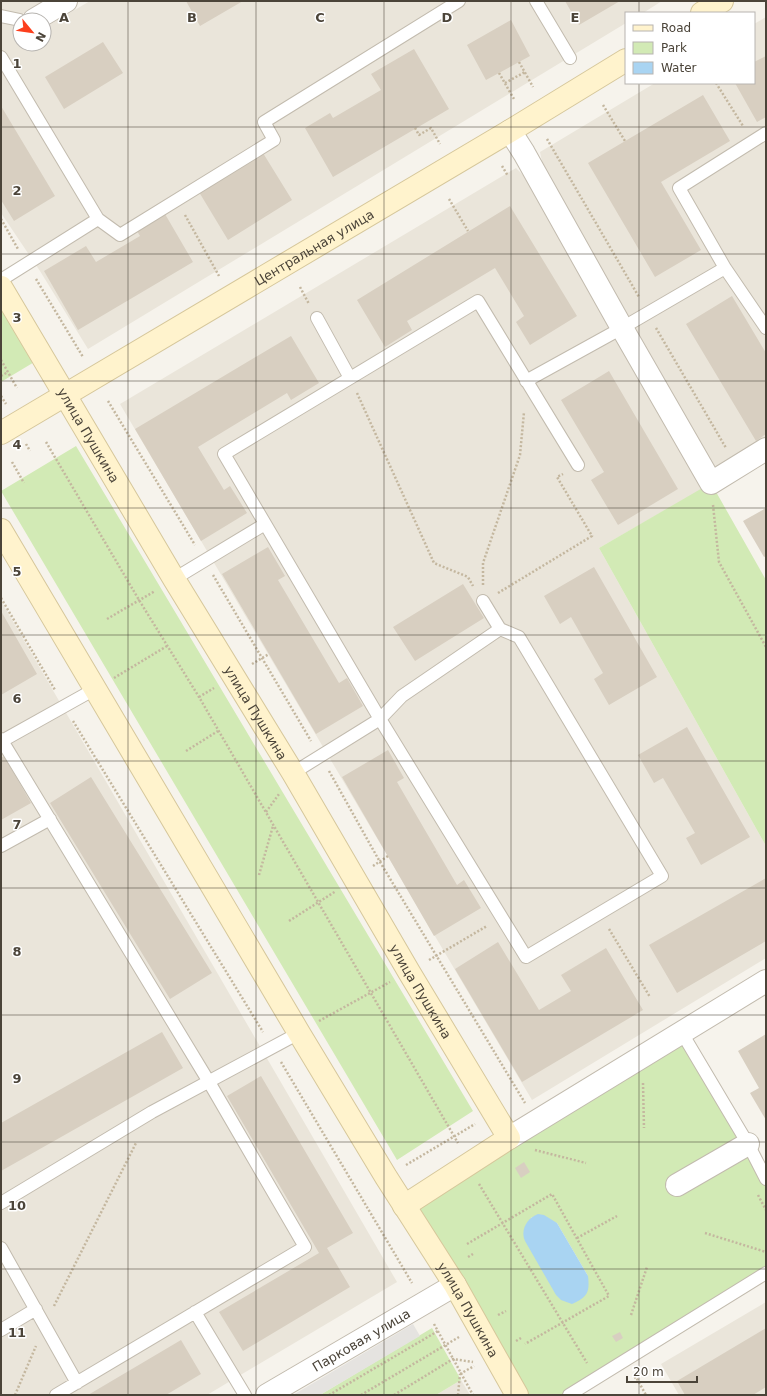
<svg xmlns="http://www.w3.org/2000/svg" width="767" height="1396" viewBox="0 0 767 1396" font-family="'DejaVu Sans',sans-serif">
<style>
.residential{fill:#eae5da}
.green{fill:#d2eab5;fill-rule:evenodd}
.parking{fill:#e5e3e0}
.water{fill:#a9d4f2}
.building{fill:#d8cfc1}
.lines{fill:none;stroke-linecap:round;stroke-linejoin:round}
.lane-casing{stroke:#c2bbae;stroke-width:14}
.street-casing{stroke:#c2bbae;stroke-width:24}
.secondary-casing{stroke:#d6c79b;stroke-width:24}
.path{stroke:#c4b79f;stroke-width:2.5;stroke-dasharray:2 2;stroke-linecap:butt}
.lane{stroke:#fff;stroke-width:12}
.street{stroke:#fff;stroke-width:22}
.secondary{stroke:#fff3cd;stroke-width:22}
.grid{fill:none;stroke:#4b4439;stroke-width:1;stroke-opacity:0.55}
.labels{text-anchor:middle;stroke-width:3;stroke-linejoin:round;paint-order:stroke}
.street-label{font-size:13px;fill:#4b4439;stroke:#fff}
.grid-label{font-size:13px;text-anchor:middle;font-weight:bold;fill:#4b4439;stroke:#fff;stroke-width:3;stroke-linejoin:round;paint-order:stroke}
</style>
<rect width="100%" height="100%" fill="#f6f3ec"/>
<!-- residential -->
<path class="residential" d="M1,1H44L22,14L26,20H20V44H44V28L90,1H662L643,13H626V23L88,349L40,271L1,213Z
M766,17V443L718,473L543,166L540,152L655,83H754V24Z
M516,168L525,177L702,489L599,548L766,846V958L532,1100L120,404Z
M1,601L397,1282L207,1395H1Z
M766,1302V1395H679L661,1364Z
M461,1380L470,1395H436Z"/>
<!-- green -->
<path class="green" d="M1,301L36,361L1,382Z
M76,446L473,1111L397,1160L1,491Z
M711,483L766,580V846L599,548Z
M682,1033L766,1179V1273L569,1395H517L404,1206ZM531,1217L557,1223L588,1276Z
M432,1328L461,1380L436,1395H320Z"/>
<!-- parking -->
<path class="parking" d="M413,1324L420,1336L320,1395H293Z"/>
<!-- water -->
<path class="water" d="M538,1214L544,1215L557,1223L588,1276C590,1293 587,1297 572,1304L561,1300L556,1295L525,1241C520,1230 527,1218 538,1214Z"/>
<!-- building -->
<path class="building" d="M186,1H243L200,26Z
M565,1H620L579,25Z
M511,20L530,56L486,80L467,45Z
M103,42L123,73L64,109L45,77Z
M414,49L449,109L333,177L305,128L330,113L333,118L381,90L371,74Z
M766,56V117L757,122L735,83H754V62Z
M703,95L730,141L661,182L701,250L655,277L588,163Z
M1,106L55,196L14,221L1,200Z
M263,153L292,200L228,240L199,192Z
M510,206L577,316L530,345L516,322L524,316L495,268L407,321L412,330L385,347L357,300Z
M165,214L193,262L78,330L44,271L86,246L96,262L140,236L137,231Z
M732,296L766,353V434L756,441L686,324Z
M291,336L319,383L291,400L287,393L198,447L224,490L230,486L247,513L201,541L135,429Z
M609,371L678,489L618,525L591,480L604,472L561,400Z
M766,508V556L764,557L743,521Z
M268,547L285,576L278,580L339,683L347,678L363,706L316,734L222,574Z
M594,567L657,677L609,705L594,679L603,673L571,617L560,624L544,596Z
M463,584L484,618L415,661L393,627Z
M1,611L37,674L1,695Z
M687,727L750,837L701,865L686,838L695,833L663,778L654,783L638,755Z
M388,750L404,778L397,782L457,885L464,880L481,908L434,936L342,777Z
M4,756L31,803L1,820V758Z
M91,777L212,973L170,999L50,803Z
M766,878V941L677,993L649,945Z
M498,942L539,1010L571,991L561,975L606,948L643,1010L522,1082L455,969Z
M162,1032L183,1068L1,1171V1123Z
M766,1034V1120L750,1093L759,1088L738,1051Z
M261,1076L353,1233L327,1248L350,1287L243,1351L219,1312L319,1253L227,1096Z
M524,1162L530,1172L521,1178L515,1168Z
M766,1328V1387L753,1395H685L677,1381Z
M620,1332L623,1338L616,1342L612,1336Z
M181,1340L201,1374L166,1395H88Z"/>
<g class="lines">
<defs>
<path id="lane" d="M536,1L570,58
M1,16L20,20
M1,57L98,219L1,280
M98,219L120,235L274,140L264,122L459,1
M725,268L679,188L766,133
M317,318L350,378
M526,381L622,328L725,268L766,328
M174,579L265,524
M483,601L500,629L519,637L662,876L526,957L380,719L224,454L478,301L578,465
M1,739L209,1082L305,1247L56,1395
M2,741L95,689
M293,773L380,719L402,696L500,629
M1,846L50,819
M682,1033L748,1144L766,1179
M1,1203L152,1112L299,1033
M1,1248L77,1383
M195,1312L245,1395
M1,1330L36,1309
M569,1395L766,1273"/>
<g id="street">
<path d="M34,20L66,1"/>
<path d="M510,131L524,153L622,328L711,483L766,449"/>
<path d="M509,1138L766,981"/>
<path d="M677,1185L748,1144"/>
<path id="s1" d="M267,1395L455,1285"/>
</g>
<g id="secondary">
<path d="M702,13L722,1"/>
<path id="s2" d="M1,287L174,579L293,773L409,972L509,1138L404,1206"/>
<path id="s3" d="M1,433L510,131L626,60"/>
<path id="s4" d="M1,530L299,1033L386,1177L455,1285L517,1395"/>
</g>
</defs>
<!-- lane casing -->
<use href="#lane" class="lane-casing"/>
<!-- street casing -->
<use href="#street" class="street-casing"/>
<!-- secondary casing -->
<use href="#secondary" class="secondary-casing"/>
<!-- path -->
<path class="path" d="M519,62L533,87
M499,73L514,99
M505,83L525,72
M716,83L743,126
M603,105L625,141
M415,128L419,135L431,128L440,144
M547,139L639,297
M502,166L508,176
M449,199L468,231
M185,215L219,276
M1,219L18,249
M36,279L83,357
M300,287L309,304
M656,328L726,448
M1,360L17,388
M1,376L8,372
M357,393L434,563L468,577L473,586
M1,396L6,404
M108,401L195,545
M46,442L139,600L199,697L458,1143
M26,444L30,451
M12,462L24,483
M713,505L719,562L766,647
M213,575L311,741
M483,585V563L520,455L524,412
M498,593L592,536L557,477L563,474
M1,598L55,690
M107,619L155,591
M252,664L269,654
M114,678L167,646
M199,697L214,688
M73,721L263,1032
M186,751L218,731
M329,771L380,862L525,1103
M266,812L279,794
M373,866L388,856
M259,875L273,826
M289,921L336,891
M609,929L650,997
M429,960L487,926
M319,1021L390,982
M281,1062L412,1283
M643,1083L644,1128
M535,1150L586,1163
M406,1165L475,1124
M479,1184L587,1363
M758,1195L766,1210
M705,1233L766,1252
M577,1238L617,1216
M467,1244L552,1194L609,1296L525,1344
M468,1257L473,1254
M54,1306L136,1143
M498,1315L506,1311
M631,1315L647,1267
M434,1324L473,1395
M516,1341L521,1338
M460,1374L474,1366
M634,1378L636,1377L646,1395
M15,1395L36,1346
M329,1395L438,1331
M361,1395L459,1337
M394,1395L453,1359L473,1362
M458,1395L460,1374"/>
<!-- lane -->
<use href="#lane" class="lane"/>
<!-- street -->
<use href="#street" class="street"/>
<!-- secondary -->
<use href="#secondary" class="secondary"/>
</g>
<!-- grid -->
<path class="grid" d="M128,1V1395M256,1V1395M384,1V1395M511,1V1395M639,1V13M639,83V1395M1,127H766M1,254H766M1,381H766M1,508H766M1,635H766M1,761H766M1,888H766M1,1015H766M1,1142H766M1,1269H766"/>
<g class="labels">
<!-- street labels -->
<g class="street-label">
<text dy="5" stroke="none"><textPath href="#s3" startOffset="364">Центральная улица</textPath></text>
<text dy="5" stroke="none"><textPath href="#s2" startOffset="172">улица Пушкина</textPath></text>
<text dy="5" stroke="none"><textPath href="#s2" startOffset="496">улица Пушкина</textPath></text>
<text dy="5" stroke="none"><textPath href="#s2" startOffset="820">улица Пушкина</textPath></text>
<text dy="5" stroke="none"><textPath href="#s4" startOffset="909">улица Пушкина</textPath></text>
<text dy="5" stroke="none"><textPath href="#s1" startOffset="109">Парковая улица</textPath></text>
</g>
</g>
<g class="grid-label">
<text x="64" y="22">A</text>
<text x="192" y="22">B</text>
<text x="320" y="22">C</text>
<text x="447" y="22">D</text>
<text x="575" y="22">E</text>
<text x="17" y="68">1</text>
<text x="17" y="195">2</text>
<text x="17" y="322">3</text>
<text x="17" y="449">4</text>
<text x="17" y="576">5</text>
<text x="17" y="703">6</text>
<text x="17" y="829">7</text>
<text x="17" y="956">8</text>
<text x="17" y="1083">9</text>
<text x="17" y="1210">10</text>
<text x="17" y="1337">11</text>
</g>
<!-- border -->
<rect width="767" height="1396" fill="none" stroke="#4b4439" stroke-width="4"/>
<!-- legend -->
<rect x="625" y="12" width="130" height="72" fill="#ffffff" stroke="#b7b4b0"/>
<rect x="633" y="25" width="20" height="6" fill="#fff3cd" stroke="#b7b4b0"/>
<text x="661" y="32" font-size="12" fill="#4b4439">Road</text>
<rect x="633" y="42" width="20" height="12" fill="#d2eab5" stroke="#b7b4b0"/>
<text x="661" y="52" font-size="12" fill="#4b4439">Park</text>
<rect x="633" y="62" width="20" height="12" fill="#a9d4f2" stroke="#b7b4b0"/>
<text x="661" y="72" font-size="12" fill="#4b4439">Water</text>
<!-- north arrow -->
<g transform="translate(32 32) rotate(119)"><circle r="19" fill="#ffffff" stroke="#b7b4b0"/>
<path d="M0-3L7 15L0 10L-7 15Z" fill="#fc3f1d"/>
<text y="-6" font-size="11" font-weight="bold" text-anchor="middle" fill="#4b4439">N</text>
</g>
<!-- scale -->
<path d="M627 1376v6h70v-6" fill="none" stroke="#4b4439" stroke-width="2"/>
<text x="633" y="1376" font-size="12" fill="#4b4439" stroke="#ffffff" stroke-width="3" paint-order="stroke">20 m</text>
</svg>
